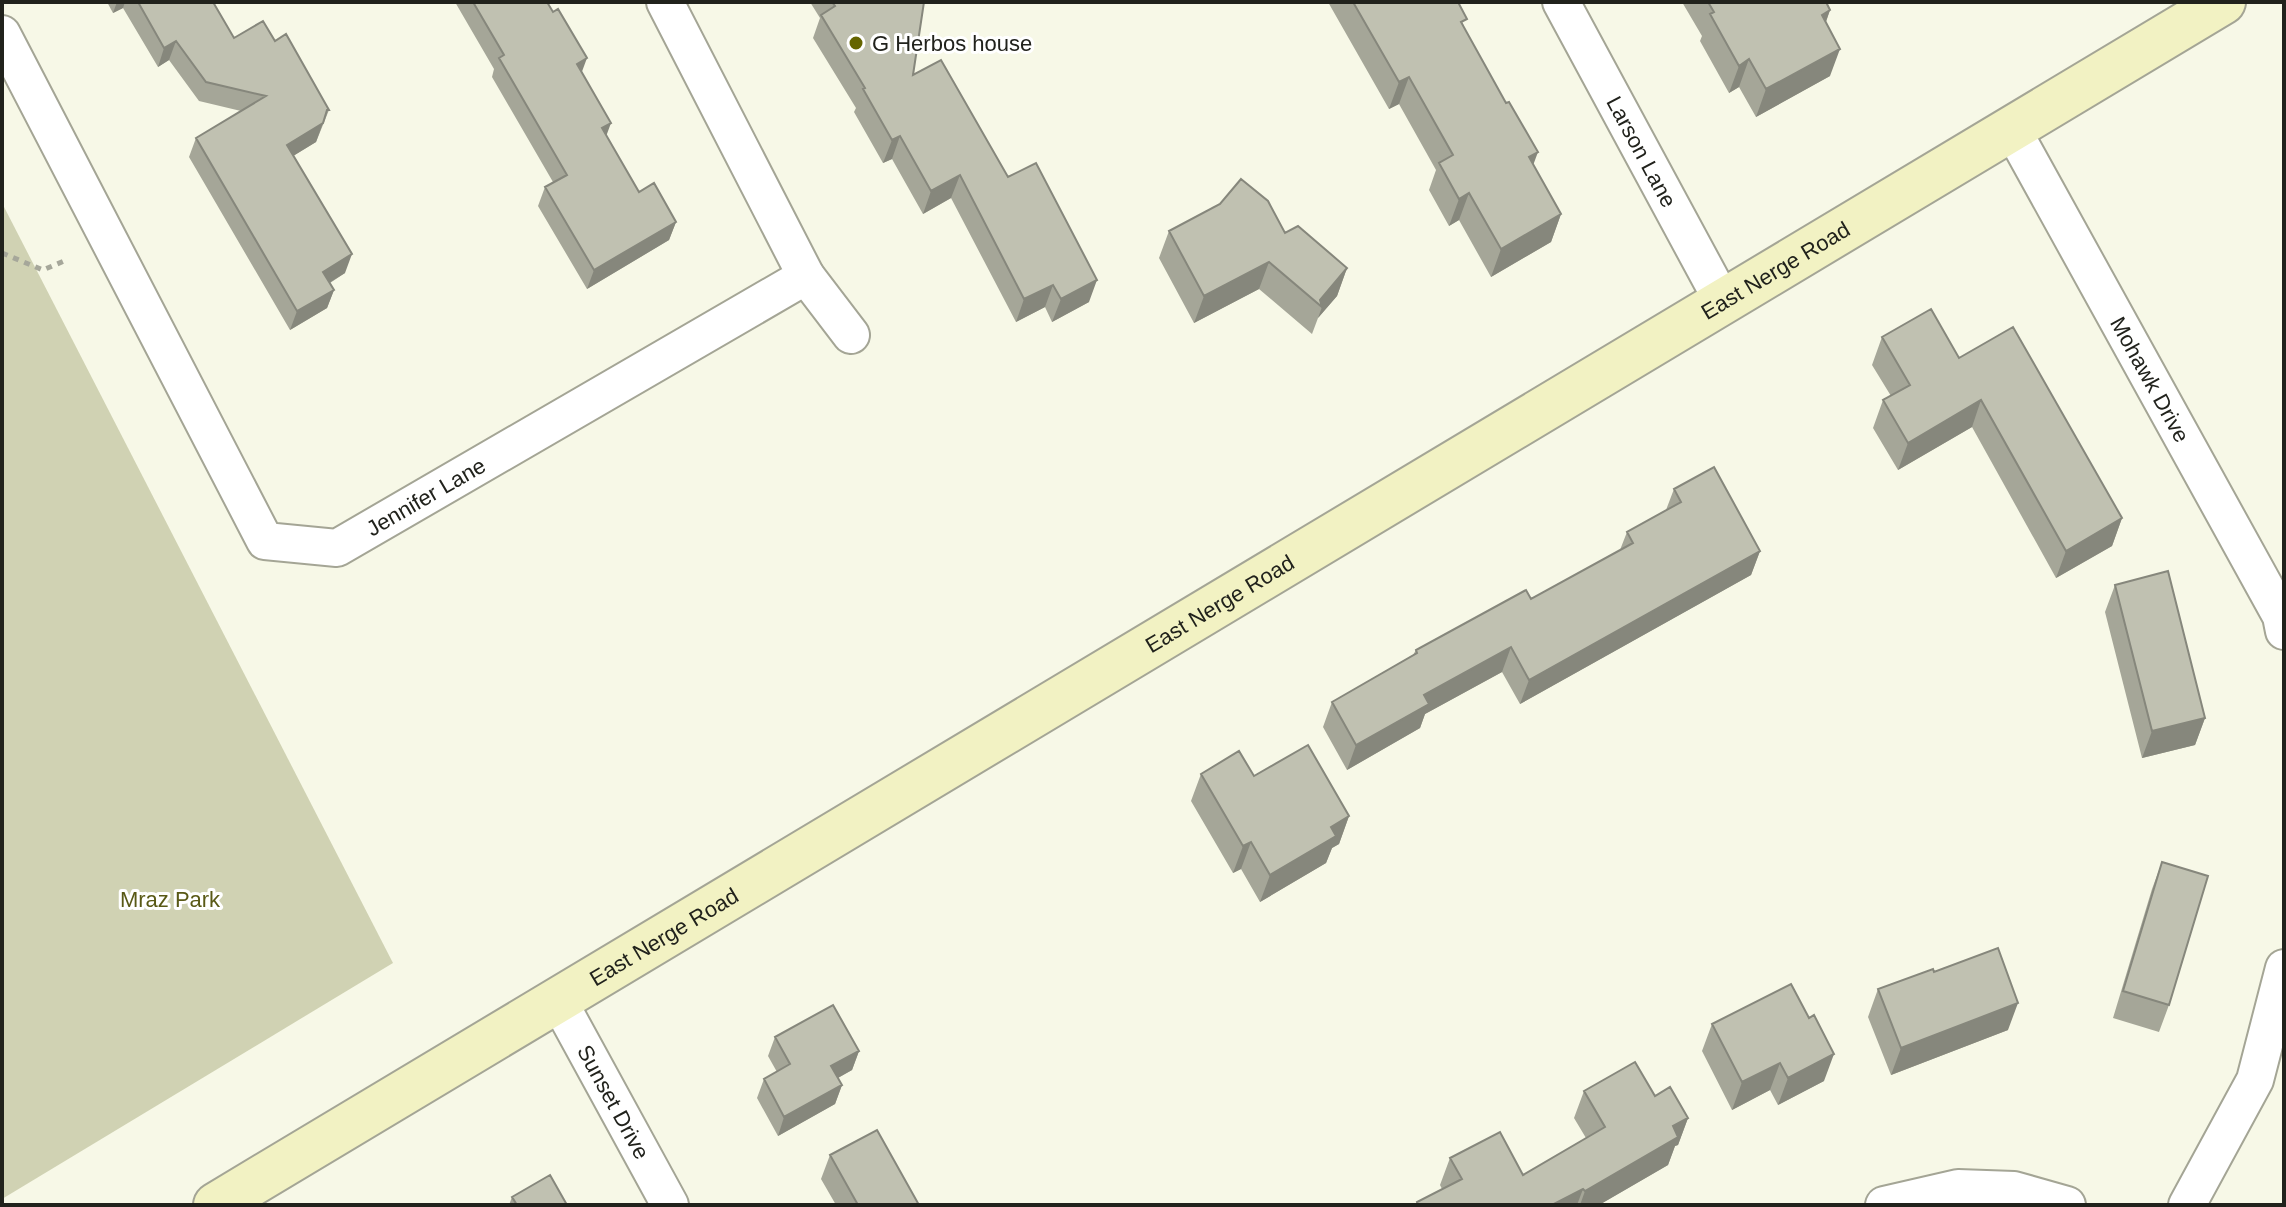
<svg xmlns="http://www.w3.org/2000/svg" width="2286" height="1207" viewBox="0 0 2286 1207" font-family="Helvetica,sans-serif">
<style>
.green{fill:#d0d2b3}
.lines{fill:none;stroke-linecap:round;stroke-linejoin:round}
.minor-casing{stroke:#a4a595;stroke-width:40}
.secondary-casing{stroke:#a4a595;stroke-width:48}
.path{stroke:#a6a79a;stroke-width:5;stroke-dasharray:6 6;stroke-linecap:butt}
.minor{stroke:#fff;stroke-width:36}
.secondary{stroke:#f2f2c3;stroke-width:44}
.wall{fill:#a5a698}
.shaded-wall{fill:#86877c}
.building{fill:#c0c1b1;stroke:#86877c;stroke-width:2}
.poi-dot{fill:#656500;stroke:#fff;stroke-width:3}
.labels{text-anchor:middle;stroke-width:6;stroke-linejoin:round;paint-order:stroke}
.poi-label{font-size:22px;fill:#21221c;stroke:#fff;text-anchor:start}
.street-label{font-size:22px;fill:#21221c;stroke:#fff}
.park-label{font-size:22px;fill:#595916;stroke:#fff}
</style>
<rect width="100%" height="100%" fill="#f7f8e7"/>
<!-- green -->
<path class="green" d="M2,203L393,963L2,1199Z"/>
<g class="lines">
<defs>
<g id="minor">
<path id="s1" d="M1561,2L1723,302"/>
<path id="s2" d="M2,34L265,541L337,548L806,276L665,2"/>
<path id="s3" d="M2012,129L2281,616L2284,631"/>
<path d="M806,276L851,335"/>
<path id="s4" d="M558,1000L670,1205"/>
<path d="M1884,1205L1958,1188L2014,1190L2067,1205"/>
<path d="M2187,1205L2255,1080L2284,968"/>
</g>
<g id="secondary">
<path id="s5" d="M216,1205L2223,2"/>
</g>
</defs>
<!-- minor casing -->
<use href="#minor" class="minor-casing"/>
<!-- secondary casing -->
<use href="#secondary" class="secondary-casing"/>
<!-- path -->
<path class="path" d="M2,253L43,270L64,261"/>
<!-- minor -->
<use href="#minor" class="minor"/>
<!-- secondary -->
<use href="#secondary" class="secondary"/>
</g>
<!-- wall -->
<path class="wall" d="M107,2H213L234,38L275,41L329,110L316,142L293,156L345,273L330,283L334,290L327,308L290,330L189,157L196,138L241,111L199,101L169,60L158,67L123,8L113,13Z
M455,2H547L582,72L606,136L639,192L676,222L669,240L587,289L538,206L545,187L553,182L492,77L494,69Z
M810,2H924L913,75L1008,177L1089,302L1052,322L1045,307L1016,322L951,198L923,214L892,159L883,163L854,112L856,108L813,38L820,18Z
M1328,2H1458L1464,28L1533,165L1561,214L1551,242L1491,277L1459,220L1449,226L1429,190L1436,170L1399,104L1389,109Z
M1682,2H1826L1830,10L1826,22L1830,76L1756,117L1739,87L1729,93L1700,41L1702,36Z
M1169,231L1285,233L1347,268L1337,296L1318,318L1312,334L1259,289L1194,323L1159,258Z
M1882,337L1959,358L2122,518L2112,546L2056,578L1972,427L1898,470L1873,428L1883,400L1891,396L1872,365Z
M1674,489L1760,551L1751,575L1520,704L1502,672L1425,714L1420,728L1347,770L1323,727L1332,702L1413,655L1416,650L1531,599L1620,550L1627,532L1666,510Z
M2115,585L2205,718L2195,745L2142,758L2105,612Z
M1201,774L1254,776L1349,816L1339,844L1332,848L1326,863L1260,902L1241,869L1233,873L1191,801Z
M2162,862L2169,1005L2159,1032L2113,1018L2152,889Z
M1934,972L2008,1030L1891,1075L1868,1017L1878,989Z
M1712,1024L1824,1081L1778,1105L1770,1090L1732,1110L1702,1051Z
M775,1037L859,1051L852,1070L838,1078L842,1085L835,1104L778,1136L757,1098L764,1079L777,1072L768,1056Z
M1584,1091L1655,1096L1688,1118L1678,1145L1675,1146L1668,1165L1599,1205H1416L1417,1202L1442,1189L1440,1185L1450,1158L1523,1175L1586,1138L1574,1118Z
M830,1155L919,1205H836L821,1179Z
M512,1197L567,1205H509Z"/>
<!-- shaded-wall -->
<path class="shaded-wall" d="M117,2H125L123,8L113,13Z
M1830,10L1820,38L1822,15Z
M176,41L169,60L158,67L164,48Z
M1840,49L1830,76L1756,117L1766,89Z
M587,58L580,77L577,64Z
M1749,59L1739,87L1729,93L1739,66Z
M1409,77L1399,104L1389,109L1399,82Z
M323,123L316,142L280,164L287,145Z
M611,123L604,142L602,128Z
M900,136L892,159L883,163L892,140Z
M1538,152L1528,179L1529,157Z
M960,175L951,198L923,214L931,191Z
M1469,193L1459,220L1449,226L1459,199Z
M1561,214L1551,242L1491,277L1501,249Z
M676,222L669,240L587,289L594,270Z
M352,254L345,273L316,291L323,272Z
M1269,262L1259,289L1194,323L1204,296Z
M1347,268L1337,296L1318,318L1322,307L1320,300Z
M1097,280L1089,302L1052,322L1061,299Z
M1053,285L1045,307L1016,322L1024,299Z
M334,290L327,308L290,330L297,311Z
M1981,400L1972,427L1898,470L1908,443Z
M2122,518L2112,546L2056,578L2066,551Z
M1760,551L1751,575L1520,704L1529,680Z
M1511,647L1502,672L1425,714L1420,728L1347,770L1356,745L1424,695Z
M2205,718L2195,745L2142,758L2152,731Z
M1349,816L1339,844L1332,848L1326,863L1260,902L1270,875L1331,827Z
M1251,842L1241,869L1233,873L1243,846Z
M2018,1003L2008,1030L1891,1075L1901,1048Z
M859,1051L852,1070L825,1085L831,1066Z
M1834,1054L1824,1081L1778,1105L1788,1078Z
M1780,1063L1770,1090L1732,1110L1742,1082Z
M842,1085L835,1104L778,1136L784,1117Z
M1688,1118L1678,1145L1675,1146L1668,1165L1599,1205H1580L1585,1191L1673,1126Z
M1583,1189L1577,1205H1552Z"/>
<!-- building -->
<path class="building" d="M138,2H213L234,38L263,21L275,41L286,34L329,110H327L323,123L287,145L352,254L323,272L334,290L297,311L196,138L266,96L206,82L176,41L164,48Z
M473,2H547L553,12L558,9L587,58L577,64L611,123L602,128L639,192L654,183L676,222L594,270L545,187L567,175L499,58L504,55Z
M832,2H924L913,75L941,60L1008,177L1036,163L1097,280L1061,299L1053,285L1024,299L960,175L931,191L900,136L892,140L863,89L865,88L821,15L835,6Z
M1353,2H1458L1467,19L1461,22L1506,103L1509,102L1538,152L1529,157L1561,214L1501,249L1469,193L1459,199L1439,163L1453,155L1409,77L1399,82Z
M1708,2H1826L1830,10L1822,15L1840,49L1766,89L1749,59L1739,66L1710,14L1714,12Z
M1241,179L1268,201L1285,233L1298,226L1347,268L1320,300L1322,307L1269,262L1204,296L1169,231L1220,204Z
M1931,309L1959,358L2013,327L2122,518L2066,551L1981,400L1908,443L1883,400L1910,385L1882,337Z
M1714,467L1760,551L1529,680L1511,647L1424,695L1429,704L1356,745L1332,702L1417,653L1416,650L1526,590L1531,599L1633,543L1627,532L1681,502L1674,489Z
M2168,571L2205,718L2152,731L2115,585Z
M1308,745L1349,816L1331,827L1336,836L1270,875L1251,842L1243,846L1201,774L1239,751L1254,776Z
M2162,862L2208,876L2169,1005L2123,991Z
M1998,948L2018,1003L1901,1048L1878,989L1933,969L1934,972Z
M1791,984L1809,1018L1814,1015L1834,1054L1788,1078L1780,1063L1742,1082L1712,1024Z
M833,1005L859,1051L831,1066L842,1085L784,1117L764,1079L790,1064L775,1037Z
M1635,1062L1655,1096L1670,1087L1688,1118L1673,1126L1678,1137L1585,1191L1583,1189L1552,1205H1418L1417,1202L1462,1179L1450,1158L1500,1132L1523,1175L1605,1127L1584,1091Z
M877,1130L919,1205H858L830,1155Z
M550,1175L567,1205H517L512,1197Z"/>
<!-- markers -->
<circle class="poi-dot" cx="856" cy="43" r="8"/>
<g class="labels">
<!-- poi labels -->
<g class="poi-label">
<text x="872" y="51">G Herbos house</text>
</g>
<!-- street labels -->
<g class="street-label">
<text dy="8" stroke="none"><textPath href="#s1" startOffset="170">Larson Lane</textPath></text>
<text dy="8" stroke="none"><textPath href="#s5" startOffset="1818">East Nerge Road</textPath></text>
<text dy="8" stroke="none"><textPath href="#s3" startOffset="286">Mohawk Drive</textPath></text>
<text dy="8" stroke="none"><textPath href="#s2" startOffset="746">Jennifer Lane</textPath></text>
<text dy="8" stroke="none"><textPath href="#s5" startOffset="1170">East Nerge Road</textPath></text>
<text dy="8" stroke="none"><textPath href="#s5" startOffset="522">East Nerge Road</textPath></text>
<text dy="8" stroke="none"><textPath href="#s4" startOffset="116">Sunset Drive</textPath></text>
</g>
<!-- park labels -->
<g class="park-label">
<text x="170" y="907">Mraz Park</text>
</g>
</g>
<!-- border -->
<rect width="2286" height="1207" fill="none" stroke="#21221c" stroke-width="8"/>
</svg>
